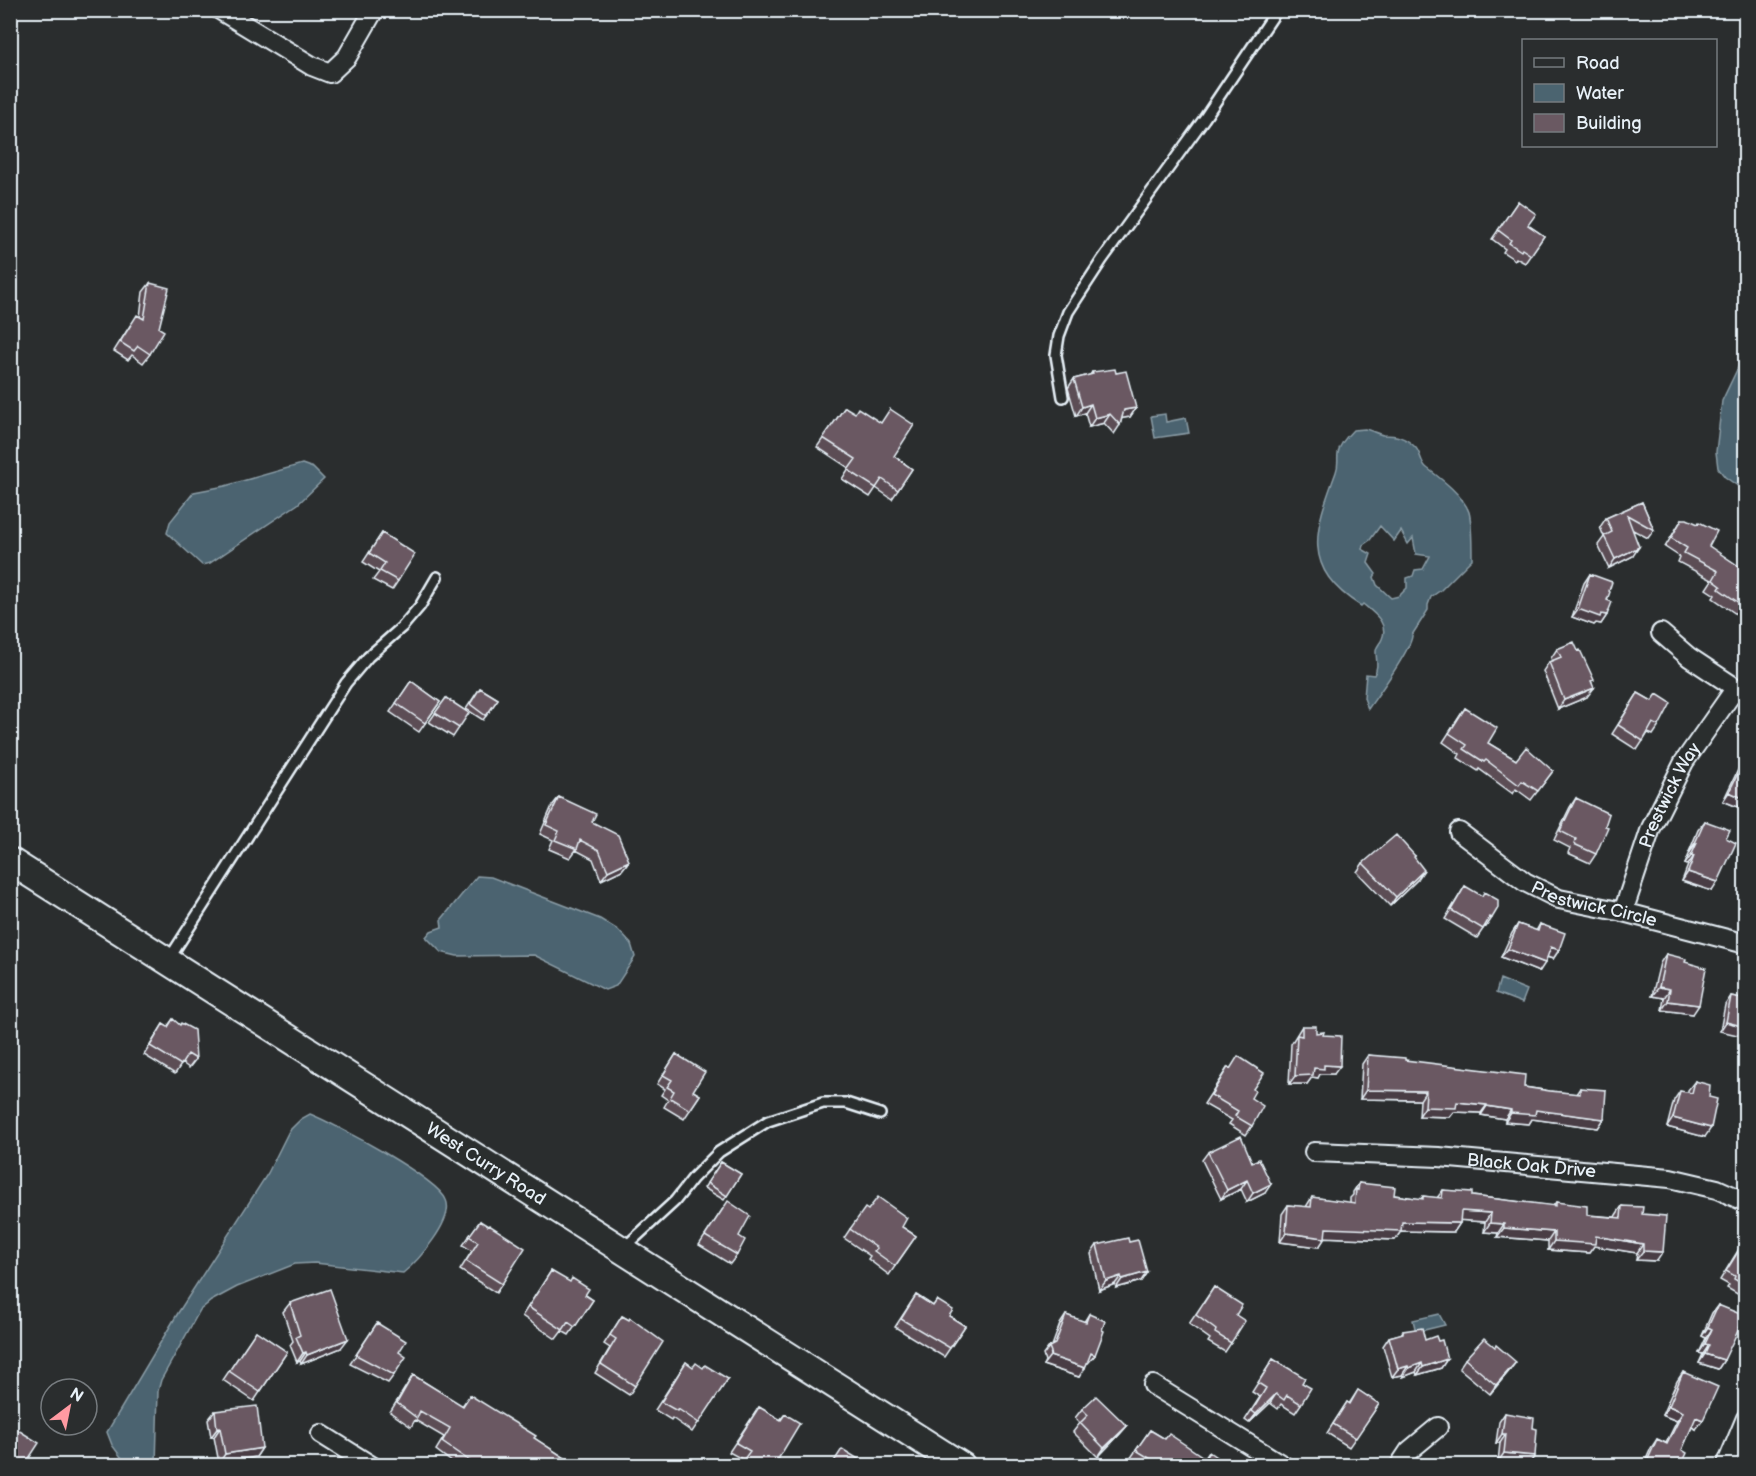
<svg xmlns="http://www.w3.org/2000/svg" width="1756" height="1476" viewBox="0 0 1756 1476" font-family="'Balsamiq Sans',sans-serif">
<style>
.water{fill:#4b6470;stroke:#8a9ca6;stroke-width:1.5;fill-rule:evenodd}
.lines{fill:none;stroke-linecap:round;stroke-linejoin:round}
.lane-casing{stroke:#e8f1f8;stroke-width:14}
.street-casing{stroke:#e8f1f8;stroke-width:22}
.secondary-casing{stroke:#e8f1f8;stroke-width:30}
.lane{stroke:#2a2d2e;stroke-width:9}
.street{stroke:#2a2d2e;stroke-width:18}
.secondary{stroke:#2a2d2e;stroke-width:26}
.wall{fill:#5b4d54;stroke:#e8f1f8;stroke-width:1.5}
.shaded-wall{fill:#4a3e45;stroke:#e8f1f8;stroke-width:1.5}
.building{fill:#6a5962;stroke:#e8f1f8;stroke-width:1.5}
.labels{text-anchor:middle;stroke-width:6;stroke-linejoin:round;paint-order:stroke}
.street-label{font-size:18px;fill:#e8f1f8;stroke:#2a2d2e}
</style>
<rect width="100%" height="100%" fill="#2a2d2e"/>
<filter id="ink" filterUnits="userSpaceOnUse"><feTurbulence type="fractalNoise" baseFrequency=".0167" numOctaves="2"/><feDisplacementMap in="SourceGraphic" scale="12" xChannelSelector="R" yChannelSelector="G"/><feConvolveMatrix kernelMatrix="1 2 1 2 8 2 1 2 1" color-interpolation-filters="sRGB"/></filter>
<g filter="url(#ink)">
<!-- water -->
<path class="water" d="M1745,353V421L1740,437L1745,456V491L1725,477L1718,468L1716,452L1722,401Z
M1165,414L1166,422L1186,418L1189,433L1155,438L1151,416Z
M1365,429C1370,430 1378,434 1383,435C1396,435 1406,437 1416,448C1421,454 1421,464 1427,468C1440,478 1463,495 1469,512C1472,523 1472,546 1472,559L1441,590L1431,597L1428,605V610L1412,635C1413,647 1377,696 1368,709L1364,698L1366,674L1374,675C1379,666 1376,660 1376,651C1376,646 1380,644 1382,639C1389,623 1374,613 1363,604L1361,606C1300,568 1315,529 1336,472C1339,465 1337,460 1338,453C1339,445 1347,436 1353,430ZM1380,526L1394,541L1401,531L1408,544L1413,538L1416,554L1430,556L1423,569L1415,570L1413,576L1407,578V588L1399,596L1391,598L1377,585L1374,577L1376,574L1368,563L1371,554L1362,549L1363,545L1370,540Z
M302,464L313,468L324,479L298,504L210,563L202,565L167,533L170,522L194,492L225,486Z
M477,876L491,877L600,919L618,930L631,944L635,957L616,986L605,990L534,955L457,956L441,952L426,937L431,931L442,927L441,920Z
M1500,979L1527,990L1522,1003L1496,993Z
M310,1114C335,1124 437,1178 446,1200C455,1219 418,1261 403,1273L315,1263L295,1264L237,1287L211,1301L200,1310L161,1380L158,1391L156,1465H127L112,1445L107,1432L178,1313L268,1173L289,1131L301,1119Z
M1439,1314L1445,1325L1416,1332L1413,1320Z"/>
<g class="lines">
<defs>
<path id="lane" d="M1063,397L1056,355L1059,336L1068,312L1102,260L1204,119L1277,10
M169,959L346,683L368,657L402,627L420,606L437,577
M624,1248L675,1201L693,1178L719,1152L768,1121L823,1103H846L880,1114"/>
<g id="street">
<path d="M220,10L312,66L330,73L347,57L374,10"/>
<path d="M1661,633L1689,657L1745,694"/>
<path id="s1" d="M1459,832L1525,882L1559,899L1623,912L1746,944"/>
<path id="s2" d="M1623,912L1651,828L1684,762L1735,689"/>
<path id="s3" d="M1314,1152L1439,1157L1670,1178L1717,1189L1746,1202"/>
<path d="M1153,1385L1284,1466"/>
<path d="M321,1434L372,1466"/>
<path d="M1399,1466L1409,1451L1438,1427"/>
<path d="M1726,1466L1746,1418"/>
</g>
<g id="secondary">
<path id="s4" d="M10,861L962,1466"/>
</g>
</defs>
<!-- lane casing -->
<use href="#lane" class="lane-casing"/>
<!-- street casing -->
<use href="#street" class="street-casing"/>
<!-- secondary casing -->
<use href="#secondary" class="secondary-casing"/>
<!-- lane -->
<use href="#lane" class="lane"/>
<!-- street -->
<use href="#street" class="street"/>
<!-- secondary -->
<use href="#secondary" class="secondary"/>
</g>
<!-- wall -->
<path class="wall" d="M1518,201L1528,225L1544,236L1525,263L1516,258L1515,260L1503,252L1505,249L1492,239Z
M150,283V354L143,363L132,355L128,360L114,351L131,324L140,317L143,292Z
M1092,372L1116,373L1136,408L1130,417L1122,418L1120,425L1114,434L1104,423L1089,427L1085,413L1076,416L1068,388L1074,379L1090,375Z
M845,407L894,456L912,469L892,499L876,488L870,497L842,479L849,468L817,447Z
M1642,502L1654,530L1648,538L1633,530V556L1609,568L1598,545L1604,537L1600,527L1606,518Z
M1682,519L1709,546L1746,607L1739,616L1713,598L1715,595L1706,589L1712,580L1678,562L1680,557L1665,547Z
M382,533L398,581L392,590L373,580L379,572L363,562Z
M1590,574L1609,591L1607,600V615L1601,624L1596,623L1594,625L1572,617L1584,583Z
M1557,649L1592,683L1587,697L1558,709L1543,671L1549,662L1552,661L1551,658Z
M411,681L440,702L419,732L390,712Z
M480,688L498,699L483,720L466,709Z
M1638,693L1652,701L1659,726L1653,735L1648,733L1637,750L1612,734Z
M446,698L459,728L453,737L429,722Z
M1465,708L1488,743L1516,760L1553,771L1531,800L1516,789L1513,794L1479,769L1478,771L1458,758L1460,754L1443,742Z
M1746,753V808L1740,805L1738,807L1723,801Z
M559,797L592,822L629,861L622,870L601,880L593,859L576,850L570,858L549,849L553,840L540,834L552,806Z
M1576,798L1596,854L1590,863L1568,853L1570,848L1554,840L1570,807Z
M1705,821L1726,838L1712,891L1682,881L1688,865L1685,864L1690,852H1689L1698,830Z
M1415,856L1414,858L1418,879L1390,906L1357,872L1363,863Z
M1465,886L1492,918L1486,927L1485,926L1477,938L1445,919Z
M1518,924L1536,931L1540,924L1559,950L1553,959L1547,957L1539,972L1501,957L1512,933Z
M1666,954L1685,962L1693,1014L1662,1010L1664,998L1652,996L1660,963Z
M1731,996L1746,999L1720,1031L1725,1005Z
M173,1019L196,1059L189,1068L182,1063L175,1074L144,1055L163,1024L167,1027Z
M1302,1026L1316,1033L1323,1035L1334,1074H1320L1318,1078L1312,1077L1307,1084H1289L1291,1044Z
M676,1054L693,1091L700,1095L684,1119L664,1107L668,1100L661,1095L665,1089L657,1084Z
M1368,1055L1405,1060L1524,1087L1550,1091L1576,1094L1580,1088L1604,1119L1598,1128L1532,1119L1529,1124L1505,1122V1119L1481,1115V1113L1454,1112L1450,1117L1419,1116L1420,1100L1360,1099L1362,1064Z
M1228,1067L1253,1089L1251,1098L1252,1126L1246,1135L1229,1124L1232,1120L1204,1104Z
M1695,1081L1709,1097L1705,1137L1667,1127L1674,1100L1680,1091L1688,1093V1090Z
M1208,1152L1265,1193L1247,1202L1241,1189L1221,1199L1202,1160Z
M721,1162L741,1174L724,1200L704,1188Z
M1359,1183L1394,1195L1421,1199L1423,1196L1437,1198L1443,1190L1472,1196L1553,1206L1556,1202L1587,1215L1615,1217L1616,1215L1622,1206L1642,1214L1657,1261L1636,1260L1637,1253L1594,1246L1589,1253L1548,1250V1241L1497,1237L1498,1233L1484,1232L1485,1222L1460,1220V1223L1454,1232L1401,1231L1395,1240L1325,1237L1319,1247L1280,1242L1282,1214L1288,1205L1306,1207L1312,1197L1350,1203V1198L1353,1195V1192Z
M722,1210L739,1236L737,1255L730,1264L699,1245Z
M868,1210L902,1227L916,1236L889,1275L868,1259L870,1256L844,1238L850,1229Z
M480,1221L502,1284L496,1293L460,1270L472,1251L463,1245Z
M1745,1239L1746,1299L1727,1288L1729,1285L1720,1280Z
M1097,1245L1147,1272L1141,1281L1116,1288L1115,1284L1099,1290L1091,1254Z
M551,1271L593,1300L569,1335L562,1331L556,1339L522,1316Z
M1214,1287L1236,1315L1231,1343L1225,1352L1208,1342L1210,1339L1189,1324Z
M916,1295L933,1306L937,1300L949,1316L965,1326L944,1357L895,1327Z
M290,1303L341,1348L301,1364L300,1361L297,1362L290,1345L293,1341L283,1312Z
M1718,1305L1724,1360L1718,1369L1699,1363L1703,1354L1699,1353L1706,1338L1702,1336L1712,1313Z
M1089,1314L1095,1355L1088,1363H1087L1079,1377L1043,1365L1045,1361L1043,1355L1049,1347L1052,1346L1060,1324L1066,1315L1084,1322Z
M622,1316L629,1320L635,1386L629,1395L595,1373L610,1348L604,1344Z
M377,1323L399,1352L394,1375L388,1383L350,1364Z
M256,1331L287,1352L254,1401L223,1380Z
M1403,1331L1425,1340L1438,1341L1447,1359L1441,1368L1417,1375L1416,1372L1403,1377L1402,1375L1392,1377L1383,1346L1389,1337L1401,1334Z
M1273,1359L1302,1383L1301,1404L1295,1413L1281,1404L1278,1409L1270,1403L1249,1423L1245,1420L1260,1397L1252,1392Z
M1465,1359L1510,1370L1490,1394L1459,1368Z
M686,1362L693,1367L703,1368L728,1379L692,1432L672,1418L671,1420L655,1410Z
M1683,1372L1696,1429L1692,1427L1682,1450L1681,1466H1643L1651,1448L1657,1439L1666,1443L1677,1421L1662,1415L1677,1381Z
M413,1375L462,1406L470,1395L534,1438L571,1462L582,1466H457L436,1450L444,1437L415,1420L411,1427L390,1412Z
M1358,1390L1379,1404L1349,1447L1327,1433L1347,1402L1349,1404Z
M759,1407L780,1420L785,1414L774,1466H740L744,1460L729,1452Z
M1082,1409L1127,1426L1120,1434L1098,1457L1073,1432L1080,1423L1075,1418Z
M215,1411L262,1448L256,1457L219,1463L214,1437H211L208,1420Z
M1505,1413L1533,1428L1528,1465L1498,1462L1500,1443H1496L1499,1422Z
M1150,1430L1165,1439L1204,1458L1229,1466H1141L1130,1459Z"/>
<!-- shaded-wall -->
<path class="shaded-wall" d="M1091,404L1085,413L1076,416L1082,407Z
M1136,408L1130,417L1118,419L1124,410Z
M1110,414L1104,423L1089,427L1095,418Z
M1639,547L1633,556L1609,568L1615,559Z
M1578,609L1601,614L1607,615L1601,624L1596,623L1594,625L1572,617Z
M1594,688L1587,697L1558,709L1564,700Z
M1729,792L1745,799L1738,807L1723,801Z
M1695,843H1697L1690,852H1689Z
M1691,856H1694L1688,865L1685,864Z
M629,861L622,870L601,880L608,871Z
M1424,870L1418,879L1390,906L1396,897Z
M1688,872L1718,882L1712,891L1682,881Z
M1551,947L1559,950L1553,959L1544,956Z
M1508,949L1545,963L1539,972L1501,957Z
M1659,987L1670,989L1664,998L1652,996Z
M1668,1001L1699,1005L1693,1014L1662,1010Z
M1726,1022L1746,1027V1037L1720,1031Z
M1324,1065L1340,1066L1334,1074H1320L1318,1078L1312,1077L1307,1084H1289L1295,1076Z
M1366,1090L1426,1091L1420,1100L1360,1099Z
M1457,1102L1487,1105L1481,1113L1454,1112L1450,1117L1419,1116L1425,1107Z
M1487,1106L1511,1110L1505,1119L1481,1115Z
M1536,1110L1604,1119L1598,1128L1532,1119L1529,1124L1505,1122L1511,1113Z
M1673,1118L1711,1128L1705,1137L1667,1127Z
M1247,1180L1241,1189L1221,1199L1227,1190Z
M1271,1184L1265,1193L1247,1202L1253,1193Z
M1461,1211L1491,1213L1485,1222L1455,1220Z
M1402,1222L1460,1223L1454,1232L1401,1231L1395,1240L1320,1237L1326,1228Z
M1490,1223L1504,1224L1498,1233L1484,1232Z
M1504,1228L1554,1232L1548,1241L1497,1237Z
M1286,1233L1325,1238L1319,1247L1280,1242Z
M1596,1236L1643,1244L1637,1253L1594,1246L1589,1253L1548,1250L1554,1241Z
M1643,1251L1663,1252L1657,1261L1636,1260Z
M1147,1272L1141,1281L1116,1288L1122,1279Z
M1121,1276L1115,1284L1099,1290L1106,1281Z
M1708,1327L1712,1329L1706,1338L1702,1336Z
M348,1339L341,1348L301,1364L307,1355Z
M1705,1344L1709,1345L1703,1354L1699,1353Z
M306,1352L300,1361L297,1362L303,1353Z
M1091,1353L1095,1355L1088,1363L1085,1362Z
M1705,1354L1724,1360L1718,1369L1699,1363Z
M1050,1356L1085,1368L1079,1377L1043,1365Z
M1447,1359L1441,1368L1417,1375L1423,1367Z
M1516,1362L1510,1370L1490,1394L1496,1385Z
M1422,1363L1416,1372L1403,1377L1409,1368Z
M1408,1366L1402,1375L1392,1377L1398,1369Z
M1276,1394L1270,1403L1249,1423L1256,1414Z
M1669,1406L1683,1412L1677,1421L1662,1415Z
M1696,1417L1703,1420L1696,1429L1690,1426Z
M1127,1426L1120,1434L1098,1457L1104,1448Z
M220,1428L214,1437H211L217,1429Z
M1502,1434H1506L1500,1443H1496Z
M262,1448L256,1457L219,1463L225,1454Z
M1504,1453L1535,1456L1528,1465L1498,1462Z"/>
<!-- building -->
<path class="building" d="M1518,201L1536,214L1528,225L1544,236L1531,255L1522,249L1521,251L1509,243L1511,240L1498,230Z
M150,283L169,288L159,328L164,331L150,354L138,346L134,351L120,342L137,315L144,319Z
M1115,369L1116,373L1126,371L1136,408L1124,410L1120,425L1110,414L1095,418L1091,404L1082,407L1074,379L1093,374L1092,372Z
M845,407L855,413L858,408L881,423L890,409L914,425L894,456L912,469L898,490L882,479L876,488L848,470L856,459L823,438Z
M1642,502L1654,530L1627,515L1639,547L1615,559L1604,536L1612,532L1606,518Z
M1682,519H1687L1698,524L1699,522L1717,531L1709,546L1746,571L1745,607L1719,589L1721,586L1713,580L1718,571L1684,553L1687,548L1671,538Z
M382,533L415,554L398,581L380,571L385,563L369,553Z
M1590,574L1612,582L1609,591L1610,592L1607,600L1612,602L1607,615L1601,614L1600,617L1578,609Z
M1574,642L1578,651L1580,650L1594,680L1591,681L1594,688L1564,700L1549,662L1561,657L1557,649Z
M411,681L440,702L425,723L396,703Z
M480,688L498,699L486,716L470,704Z
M1638,693L1652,701L1657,694L1671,703L1659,726L1653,723L1643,741L1618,725Z
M446,698L469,713L459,728L435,713Z
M1465,708L1497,728L1488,743L1516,760L1526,747L1553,771L1538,791L1522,781L1519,785L1486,760L1484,762L1464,749L1467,745L1449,733Z
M1746,757V797L1745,799L1729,792Z
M559,797L596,814L592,822L618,835L629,861L608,871L599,850L580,840L577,849L555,840L559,831L546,825Z
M1576,798L1609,814L1605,826L1608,827L1596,854L1574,844L1576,839L1560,831Z
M1705,821L1730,830L1726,838L1736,843L1718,882L1688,872L1694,856H1691L1697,843H1695Z
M1396,835L1415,856L1414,857L1424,870L1396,897L1363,863Z
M1465,886L1482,896L1484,892L1498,900V908L1492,918L1490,917L1483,929L1451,910Z
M1518,924L1538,931L1540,924L1565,933L1559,950L1551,947L1545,963L1508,949Z
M10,949L14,952L10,958Z
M1666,954L1686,959L1685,962L1706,968L1699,1005L1668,1001L1670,989L1659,987Z
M1731,996L1746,999V1027L1726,1022Z
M173,1019L180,1025L181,1023L194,1030L196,1059L188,1054L181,1065L150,1046L163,1024L168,1027Z
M1302,1026H1316V1033L1324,1032L1323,1035L1341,1036L1340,1066L1324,1065V1069L1314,1068L1313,1075L1295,1076L1297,1035L1302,1036Z
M676,1054L705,1072L693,1091L700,1095L690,1110L670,1098L674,1091L667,1087L672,1080L663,1075Z
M1368,1055L1405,1058V1060L1525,1075L1524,1087L1550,1091L1580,1094V1088L1606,1090L1604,1119L1536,1110L1535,1115L1511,1113V1110L1487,1106V1105L1457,1102L1456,1108L1425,1107L1426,1091L1366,1090Z
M1238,1056L1264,1073L1253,1089L1255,1091L1251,1098L1263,1106L1252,1126L1235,1116L1238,1111L1211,1095L1228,1067L1230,1069Z
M1695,1081L1710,1085L1709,1097L1717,1099L1711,1128L1673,1118L1680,1091L1692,1093Z
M1241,1136L1252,1162L1259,1159L1271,1184L1253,1193L1247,1180L1227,1190L1208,1152Z
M721,1162L741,1174L727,1196L707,1183Z
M1359,1183L1395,1187L1394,1195L1423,1199V1196L1442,1198L1443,1190L1472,1192V1196L1556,1206V1202L1587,1206V1215L1621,1218L1622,1206L1643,1207L1642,1214L1666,1216L1663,1252L1643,1251V1244L1596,1236L1595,1244L1554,1241V1232L1504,1228V1224L1490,1223L1491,1213L1461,1211L1460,1223L1402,1222L1401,1231L1326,1228L1325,1238L1286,1233L1288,1205L1311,1207L1312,1197L1355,1203L1356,1189L1358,1190Z
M878,1197L907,1218L902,1227L916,1236L895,1266L874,1251L877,1248L850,1229L865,1208L868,1210Z
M728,1201L750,1216L739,1236L745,1240L737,1255L705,1236Z
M480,1221L488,1226L489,1225L525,1248L502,1284L466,1261L478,1242L469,1236Z
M1128,1238L1129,1242L1138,1240L1147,1272L1122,1279L1121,1276L1106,1281L1097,1245Z
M1746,1239V1286L1734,1279L1735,1276L1726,1271Z
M551,1271L570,1282L572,1278L589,1289L585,1295L593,1300L575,1327L568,1322L563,1330L528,1307Z
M1214,1287L1242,1305L1236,1315L1245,1321L1231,1343L1215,1333L1216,1330L1196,1315Z
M330,1289L348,1339L307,1355L306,1352L303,1353L296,1337L300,1335L290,1303Z
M916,1295L933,1306L937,1300L953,1310L949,1316L965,1326L950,1348L901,1319Z
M1718,1305L1745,1316L1724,1360L1705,1354L1709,1345L1705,1344L1712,1329L1708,1327Z
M1089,1314L1105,1321L1102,1330L1104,1331L1095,1355L1091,1353L1085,1368L1050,1356L1051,1352L1049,1347L1055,1344L1066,1315L1086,1322Z
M622,1316L629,1320L630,1318L663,1342L635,1386L601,1364L616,1339L610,1335Z
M377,1323L406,1341L399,1352L406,1357L394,1375L356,1355Z
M1422,1328L1425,1340L1436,1336L1438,1341L1442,1340L1447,1359L1423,1367L1422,1363L1409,1368L1408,1366L1398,1369L1389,1337L1403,1333V1331Z
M256,1331L287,1352L260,1392L229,1371Z
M1484,1338L1495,1347L1496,1345L1516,1362L1496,1385L1465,1359Z
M1273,1359L1305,1378L1302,1383L1311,1388L1301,1404L1287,1395L1284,1400L1276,1394L1256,1414L1252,1411L1266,1388L1258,1383Z
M686,1362L693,1367L696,1363L703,1368L705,1365L728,1379L699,1423L678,1409L677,1411L661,1402Z
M1683,1372L1718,1387L1703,1420L1696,1417L1682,1450L1687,1453L1681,1466H1645L1657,1439L1667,1444L1683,1412L1669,1406Z
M413,1375L463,1406L470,1395L536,1436L534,1438L571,1462L573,1460L582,1466H477L442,1442L450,1428L420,1411L417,1418L397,1403Z
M1358,1390L1379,1404L1356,1438L1333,1424L1347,1402L1350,1404Z
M1096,1396L1127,1426L1104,1448L1080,1423L1088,1415L1082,1409Z
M257,1406L262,1448L225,1454L220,1428L217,1429L215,1411Z
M759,1407L781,1420L785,1414L800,1423L774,1466H765L759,1462L757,1466H753L744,1459L750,1451L736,1443Z
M1505,1413L1534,1418L1533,1428L1537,1429L1535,1456L1504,1453L1506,1434H1502Z
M10,1425L39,1443L24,1466H13L10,1464Z
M1150,1430L1165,1439L1169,1434L1205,1458L1209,1452L1229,1466H1175L1171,1463L1169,1466H1154L1156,1462L1136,1450Z
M842,1449L860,1460L857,1466H831Z
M267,1461L271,1466H263Z"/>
</g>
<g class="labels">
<!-- street labels -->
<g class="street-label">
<text dy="6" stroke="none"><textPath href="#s2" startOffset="126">Prestwick Way</textPath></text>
<text dy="6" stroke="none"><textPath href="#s1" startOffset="156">Prestwick Circle</textPath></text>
<text dy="6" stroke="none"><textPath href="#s4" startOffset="564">West Curry Road</textPath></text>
<text dy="6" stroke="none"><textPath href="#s3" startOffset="218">Black Oak Drive</textPath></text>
</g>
</g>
<!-- margin -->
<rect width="1756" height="1476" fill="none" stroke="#2a2d2e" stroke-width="36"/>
<rect x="18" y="18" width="1720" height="1440" fill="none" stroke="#e8f1f8" stroke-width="2" filter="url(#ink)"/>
<!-- legend -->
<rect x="1522" y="39" width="195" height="108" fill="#2a2d2e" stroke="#767b7f" stroke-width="1.5"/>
<rect x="1534" y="58" width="30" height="9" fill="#2a2d2e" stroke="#767b7f" stroke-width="1.5"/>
<text x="1576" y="69" font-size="18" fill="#e8f1f8">Road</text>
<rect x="1534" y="84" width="30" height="18" fill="#4b6470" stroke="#767b7f" stroke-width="1.5"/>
<text x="1576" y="99" font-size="18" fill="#e8f1f8">Water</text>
<rect x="1534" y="114" width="30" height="18" fill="#6a5962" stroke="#767b7f" stroke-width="1.5"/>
<text x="1576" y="129" font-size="18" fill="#e8f1f8">Building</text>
<!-- north arrow -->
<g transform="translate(69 1407) rotate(32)"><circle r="28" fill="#2a2d2e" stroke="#767b7f" stroke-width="1.5"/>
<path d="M0-4.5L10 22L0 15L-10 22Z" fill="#ff9aa2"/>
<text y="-9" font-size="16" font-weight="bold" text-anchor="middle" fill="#e8f1f8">N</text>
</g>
</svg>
